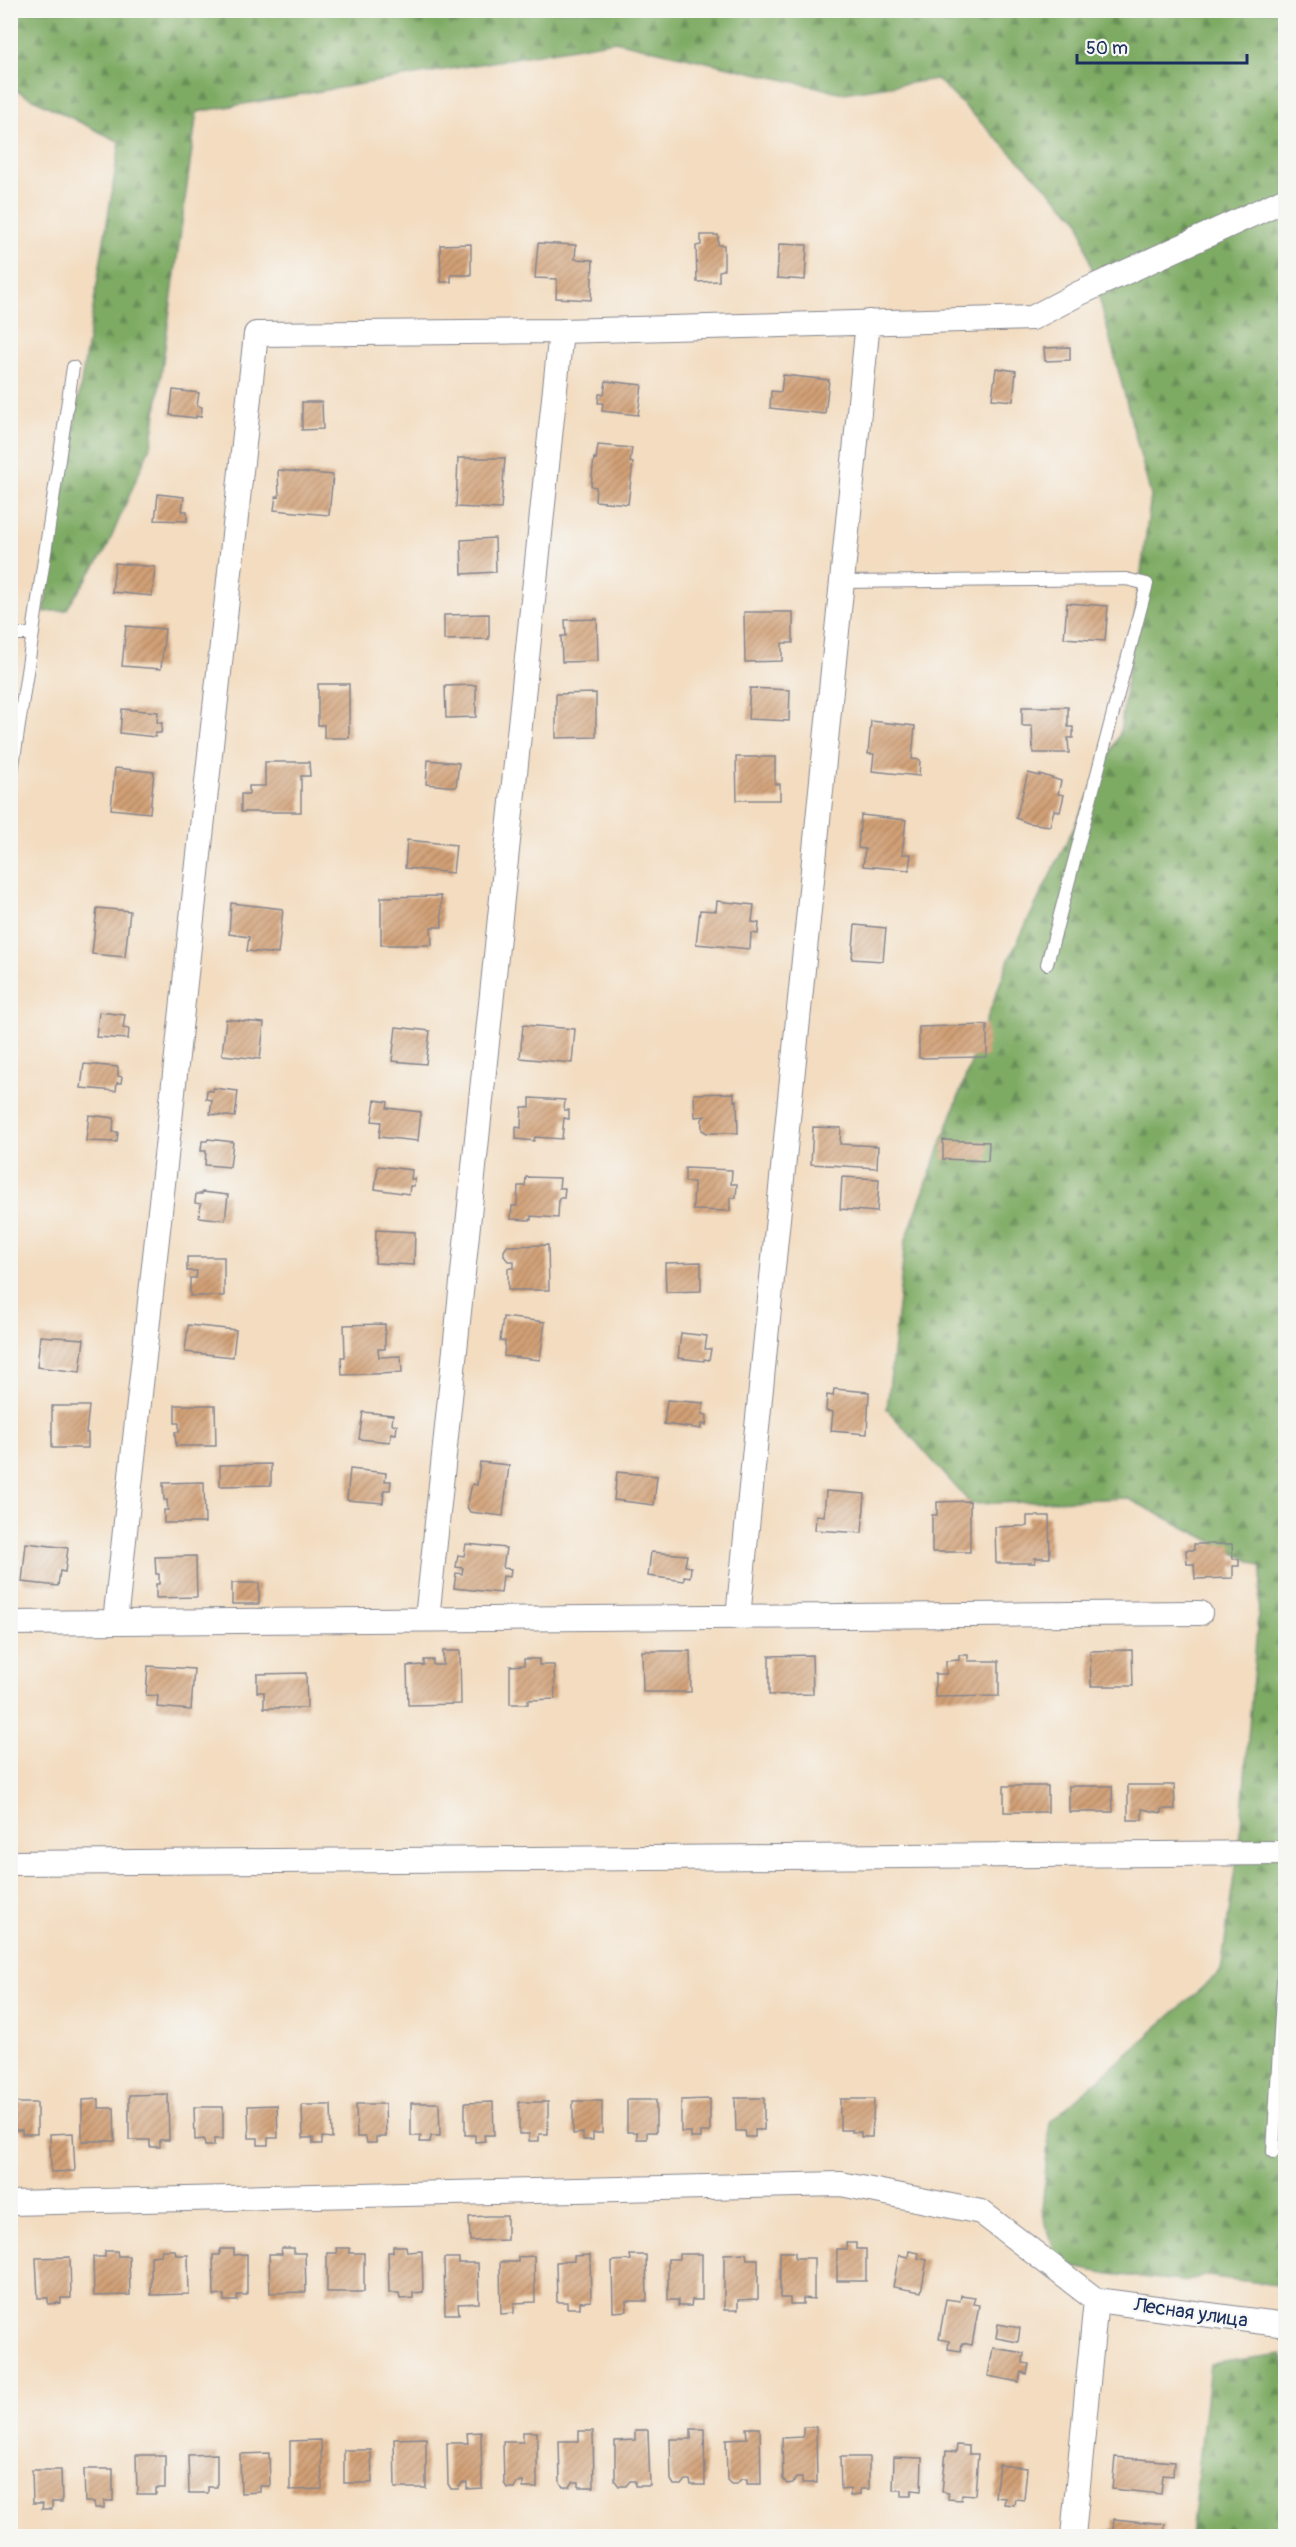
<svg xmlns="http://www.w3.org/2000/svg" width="1296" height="2547" viewBox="0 0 1296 2547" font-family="Pangolin,sans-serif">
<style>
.forest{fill:url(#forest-firs);stroke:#4c6d61;stroke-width:1.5}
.building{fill:url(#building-hatch)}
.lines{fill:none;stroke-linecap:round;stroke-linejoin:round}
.service-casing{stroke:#87868e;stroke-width:14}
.minor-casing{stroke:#87868e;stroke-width:26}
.service{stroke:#fff;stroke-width:12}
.minor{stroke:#fff;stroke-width:24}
.labels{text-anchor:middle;stroke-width:4.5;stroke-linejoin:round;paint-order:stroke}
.street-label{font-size:20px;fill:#1b2f5e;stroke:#f6f6f2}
</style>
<defs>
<pattern id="forest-firs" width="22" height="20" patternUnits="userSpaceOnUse" patternTransform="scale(1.5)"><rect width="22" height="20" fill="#7eab64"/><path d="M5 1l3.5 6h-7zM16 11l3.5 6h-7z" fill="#668c56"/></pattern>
<pattern id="building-hatch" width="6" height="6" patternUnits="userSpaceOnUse" patternTransform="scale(1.5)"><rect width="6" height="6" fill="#d2a076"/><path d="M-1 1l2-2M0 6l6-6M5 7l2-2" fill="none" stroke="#aa8364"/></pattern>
</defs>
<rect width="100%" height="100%" fill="#f6f6f2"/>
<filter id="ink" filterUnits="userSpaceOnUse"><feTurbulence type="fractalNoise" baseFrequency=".0167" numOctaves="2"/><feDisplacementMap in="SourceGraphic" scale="12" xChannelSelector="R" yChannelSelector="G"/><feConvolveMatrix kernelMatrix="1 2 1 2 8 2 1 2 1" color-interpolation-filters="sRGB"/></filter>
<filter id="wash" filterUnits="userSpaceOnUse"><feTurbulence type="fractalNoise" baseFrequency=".008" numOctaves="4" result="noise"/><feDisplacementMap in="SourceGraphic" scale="24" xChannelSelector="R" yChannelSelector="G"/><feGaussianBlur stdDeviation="1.35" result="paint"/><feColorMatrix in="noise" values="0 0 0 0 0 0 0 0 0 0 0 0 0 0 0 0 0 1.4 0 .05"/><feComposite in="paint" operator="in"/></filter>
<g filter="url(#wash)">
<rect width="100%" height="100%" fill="#f3dcbf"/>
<!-- forest -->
<path class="forest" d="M10,11H1285V2286L1206,2276L1183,2281L1109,2274L1058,2264L1042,2210L1050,2122L1221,1971L1241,1825L1262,1567L1127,1498L971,1504L887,1409L905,1242L1009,959L1120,733L1151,496L1079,220L937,79L843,93L615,41L197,112L152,442L106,550L66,610L44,612L120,142L11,88Z
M1281,2354L1286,2368V2512L1283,2536H1191L1210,2364Z"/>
<g id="blocks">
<!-- building -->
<path class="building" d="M701,235H718V245H724V270L719,271V281L697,282L696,246L701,245Z
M538,243L576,245L575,259L593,260L591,300L556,298L557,279L535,278Z
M471,244V275H451V282H441L440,245Z
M779,244L807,245L805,280L777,278Z
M1070,347V360L1045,361L1044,348Z
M996,368L1016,371L1013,401L992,399Z
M783,375L829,380L825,414L770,408L771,391L781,392Z
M606,381L642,385L638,415L602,411L603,403H598L599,394H604Z
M173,390L199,393L197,406L202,407L201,417L196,416V418L170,415Z
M302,402H322L323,429L302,430Z
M598,445L632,448L630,462L633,463L628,504L595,501L596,487L591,486L594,458L596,459Z
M458,458H505L501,509L456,507Z
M278,470L333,475L329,515L274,510L276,496L279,497Z
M158,494L184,497L182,511H187V521L155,520Z
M495,538L496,572L462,574L461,540Z
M115,563L155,567L152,596L112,592Z
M1067,603L1108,606L1105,641L1064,638Z
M744,612H793V643H782V661L745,662Z
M489,614V639L444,640V615Z
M597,619L598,661L562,662L561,636H566L565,620Z
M126,626L165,629L161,669L122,666Z
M318,684H349V738H324V725H318Z
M476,685V717L446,718L445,686Z
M750,688L790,690L789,721L748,719Z
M596,693V737L556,738V694Z
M1022,707H1068V727H1073V738H1068L1069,753H1033L1032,726H1022Z
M122,709L158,712L157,723H162L161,733H156L155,737L120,733Z
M871,721L915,726L912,759L920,760L919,776L872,771L874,754H868Z
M736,757H775V784H780V800H737Z
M428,760L459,763L456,787L426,784Z
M265,762H309L310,776H301V812H241V794H249V786H265Z
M115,768L154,772L150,813L111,809Z
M1028,773L1040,776V774L1061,781L1058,794L1064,795L1060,812L1054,810L1050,826L1028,823L1016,818Z
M861,815L906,820L902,854H911L909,870L863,866L865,849L858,848Z
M407,840L456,845L453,873L405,868Z
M441,896L442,927H431L432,945H381V897Z
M717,901L754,905L752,922L759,923L758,934L751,933L750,949L696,944L700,910L716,911Z
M231,903L283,909L278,954L247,951L249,937L229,934Z
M97,908L130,911L125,957L92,954Z
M855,925L886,928L883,961L852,959Z
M99,1012L125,1015L123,1028L129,1029L128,1039L96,1037Z
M226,1019L264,1023L260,1059L222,1055Z
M523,1025L575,1029L572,1063L520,1058Z
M987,1025V1057L919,1058V1027Z
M396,1027L430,1031L426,1064L392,1061Z
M84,1064L118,1067V1076L122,1077L121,1083H117L116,1091L81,1088Z
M213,1088L238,1091L235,1117L210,1114L212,1100L206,1099L207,1090L213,1091Z
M734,1093V1101L737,1100L738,1133H707L702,1130V1119L705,1116L695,1117L694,1094Z
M530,1098L565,1100L564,1110H569V1119L564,1118L562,1139L535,1137L534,1141L516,1139V1127L521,1128L522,1107H530Z
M375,1100L388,1102L387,1108L421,1112L418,1141L379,1137L381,1122L372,1121Z
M89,1115L114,1118L113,1132H118L117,1142L86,1141Z
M813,1127L841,1128L840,1144L878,1146L877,1168L811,1164Z
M208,1139L233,1142L230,1167L205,1165L206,1151H201L202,1141H207Z
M943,1140L989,1142L988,1161L943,1159Z
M378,1166L412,1170L411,1179H415L414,1186H410L409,1194L375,1189Z
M685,1168L732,1170L731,1184H737L736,1198H730V1211L693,1210L694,1182H685Z
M526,1177L560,1178L559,1188H565L564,1198H559L558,1218L531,1216V1220L511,1219L512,1206H517L518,1186H525Z
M842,1177L879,1179L877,1212L840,1209Z
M202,1192L228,1195L225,1220L199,1217L201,1204L195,1203L196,1194H202Z
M376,1230L415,1232L414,1265L375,1263Z
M548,1245L549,1290H508V1268H514V1261H508L504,1256V1251L507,1246Z
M187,1257H224V1296H190V1278H196L197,1271H187Z
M701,1262V1291L666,1292L665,1263Z
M503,1317L545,1322L540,1360L504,1356L505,1341H500Z
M385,1324V1349H378L379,1357L401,1356L402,1373L342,1375L341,1357H345L344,1325Z
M188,1325L236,1330L233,1357L185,1352Z
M681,1333L707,1336L705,1349H711L709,1360L704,1359V1361L678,1358Z
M40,1336L84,1339L80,1372L37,1367Z
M834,1389L869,1392L867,1434L831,1431L833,1412L826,1411L827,1395L833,1396Z
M667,1400L704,1403L702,1414L707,1415L706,1425L701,1424V1429L664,1424Z
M175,1405H215L216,1446H176L175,1432H179V1423H175Z
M52,1406H89L86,1433H88V1448H52Z
M363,1412L393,1415L392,1424L397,1425L396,1434L391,1433L390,1442L359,1439Z
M480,1462L509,1465L503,1516L470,1512L467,1507L472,1484L477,1485Z
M271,1464V1485L220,1486V1465Z
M350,1469L386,1473L385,1481H391L390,1490H384L383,1503L347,1500Z
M617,1472L657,1476L654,1505L614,1500Z
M204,1482L205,1523H164V1510H168L167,1500H164L163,1483Z
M826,1491L865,1494L862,1533L815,1530L816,1515L824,1516Z
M970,1501V1552H932V1515H937V1502Z
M1027,1516H1049L1050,1558H1035V1563H996L995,1527L1027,1526Z
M26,1543L68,1548L65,1572L60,1571L58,1586L22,1582Z
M466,1544L506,1548L503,1568L511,1569L510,1577L503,1576L501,1593L454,1588L456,1573L462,1574L463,1568L456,1567L458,1555L464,1556Z
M1194,1544H1232L1233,1559H1239V1566H1233V1578L1195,1579L1194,1564H1187L1186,1550H1194Z
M651,1552L687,1555L685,1566L691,1567L690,1577L684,1576V1581L648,1576Z
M196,1556L197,1597L156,1598V1584H159V1574H156L155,1557Z
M232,1583H259V1604H232Z
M1132,1650L1133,1686H1091L1090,1651Z
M443,1651H460L461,1704L408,1705L407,1666L424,1665V1660H433V1665H443Z
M642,1651H690L691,1692H643Z
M812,1655L813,1694L769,1695V1656Z
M959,1655H968V1661H999V1696L935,1697V1674H946V1661L959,1660Z
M524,1659H539V1665H554L555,1699L528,1700V1704H510V1666L524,1665Z
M148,1666L194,1669L191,1710L157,1707L158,1696L146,1695Z
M306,1673L307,1708H264V1692H257V1674Z
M1128,1785H1174L1175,1809H1162V1813L1142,1809V1820H1128Z
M1004,1786H1048V1812H1004Z
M1069,1786H1112L1113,1812H1069Z
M168,2094L169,2140H160V2147H150V2140H129V2095Z
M735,2098H764V2130H755V2137H746L745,2131H736Z
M99,2099V2108H114L115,2141H82V2100Z
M710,2099V2132H701V2138H691V2132H681V2100Z
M840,2099H874L872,2137H861V2132H852V2130H840Z
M627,2100H656V2132H647V2139H637V2132H627Z
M573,2101H602V2133H593V2140H583V2133L573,2134Z
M493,2102L494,2135H484L485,2141L475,2142V2135H465V2103Z
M519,2102H548V2134H539V2141H529V2134H519Z
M10,2103H37V2134H22V2130H14V2156H10Z
M411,2103H439L440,2136H431L430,2142H420L421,2136H411Z
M356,2104H385L386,2137H376V2143H367L366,2137H357Z
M277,2105L278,2138H268V2145H258V2138H249L248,2106Z
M302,2105H331L332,2138L322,2137V2144H313V2138H303Z
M194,2107H223V2139H214V2146H205L204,2139L195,2140Z
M73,2133L75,2171L51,2172L50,2134Z
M488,2216H507V2240L470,2241L469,2217Z
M846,2243H856V2249H866V2281H837V2249H847Z
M393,2246H406L407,2252L422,2251L423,2292L413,2293V2298L400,2299L399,2293H389L388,2252H393Z
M281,2248H294V2253H305L306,2292L270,2293L269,2254H282Z
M336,2248H350V2253H364V2292H327V2253H337Z
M220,2249H234V2255L247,2254V2295H237V2301H224V2295L214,2296L213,2255H220Z
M162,2250H175L176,2255H188L189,2294L151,2295V2256L161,2255Z
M105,2251H117L118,2256H129L130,2295L94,2296L93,2257H105Z
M909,2251L919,2253L918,2258L927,2260L921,2292L893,2287L899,2255L908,2257Z
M780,2252H795V2258H814V2299L803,2298V2304H790V2298H780Z
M746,2253L747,2259H758V2299L738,2300V2310H724V2254Z
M679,2254H702V2300H692L691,2306H678V2300H668V2259H679Z
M590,2255L591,2301L580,2302V2308H567V2302H557L556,2262L574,2261V2256Z
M630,2255H646L647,2301H626L627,2311L613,2312L612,2261L631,2260Z
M534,2256L535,2302L514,2303V2313L501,2314L500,2262H518V2257Z
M70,2257L71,2298H61V2303L48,2304V2298H38L36,2258Z
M444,2258H459V2263H478L479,2303L458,2304L459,2314H445Z
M961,2295L975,2297L973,2304L979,2305L972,2345L962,2343L961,2351L948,2349L949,2341L939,2339L946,2299L960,2301Z
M998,2324L1020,2328L1018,2342L996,2338Z
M993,2348L1024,2353L1023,2363L1029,2364L1027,2374L1021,2372L1019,2382L988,2376Z
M803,2427H816L817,2483H802V2478H796L793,2483L787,2484L783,2479L782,2438L803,2437Z
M746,2428H760L761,2484H747V2479H741L737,2484H731L727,2480L726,2439L747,2438Z
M691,2429H704L705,2485H691L690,2480H685L681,2485H674L671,2480L670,2439H691Z
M635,2430H648L650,2486H635V2481H630L626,2486H619L615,2481V2441L635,2440Z
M579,2431H593L594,2487H579V2482H573L570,2487H563L560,2482L559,2441H579Z
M481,2432L482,2488L467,2489V2483H462L458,2489H451L448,2484L447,2443H468L467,2433Z
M523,2432H537V2488H523V2482L517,2483L514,2488H507L504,2483L503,2442H523Z
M426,2438V2488H395L394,2439Z
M321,2440L322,2489L290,2490V2441Z
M957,2445L969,2446V2454H978L975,2495L962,2494L961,2500L948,2499V2493L942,2492L946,2451L956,2452Z
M344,2450H371L372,2483H344Z
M269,2453L270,2486H260V2492L241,2493L240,2454Z
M217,2454V2487H208V2493H189L188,2455Z
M136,2455H165V2488H156V2494H137Z
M840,2457H869V2489H860V2495L850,2496V2489L841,2490Z
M894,2457L922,2458L921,2491L912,2490L911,2496H902V2490H893Z
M1115,2457L1174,2462L1173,2476L1163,2475L1161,2494L1112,2489Z
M999,2465L1027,2468L1024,2500L1015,2499L1014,2505L1004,2504L1005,2498L995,2497Z
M84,2469H113V2501H104V2508H95L94,2502H85Z
M32,2470H61L62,2502H52V2509H42L43,2503H33Z
M1114,2519L1165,2524L1164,2536H1108V2530L1113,2531Z"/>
</g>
</g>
<g filter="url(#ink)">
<use href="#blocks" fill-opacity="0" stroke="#87868e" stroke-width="1.5"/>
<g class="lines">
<defs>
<path id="service" d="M841,582L1126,579L1147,584L1047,964
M10,634H33
M10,785L73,367
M1273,2152L1286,1930"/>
<path id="minor" d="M738,1617L868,322
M427,1619L561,331
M115,1622L256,334L561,331L1032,318L1080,293L1286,199
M10,1623L1200,1613
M10,1863L1286,1853
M10,2203L841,2184L981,2212L1096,2300L1286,2325
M1073,2536L1096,2300"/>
</defs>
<!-- service casing -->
<use href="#service" class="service-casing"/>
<!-- minor casing -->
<use href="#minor" class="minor-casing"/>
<!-- service -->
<use href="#service" class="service"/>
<!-- minor -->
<use href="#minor" class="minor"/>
</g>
</g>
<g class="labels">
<!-- street labels -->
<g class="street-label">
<text transform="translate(1191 2312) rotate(8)" y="7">Лесная улица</text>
</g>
</g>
<!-- margin -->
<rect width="1296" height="2547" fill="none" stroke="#f6f6f2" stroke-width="36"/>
<!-- scale -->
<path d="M1077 54v9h170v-9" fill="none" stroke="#1b2f5e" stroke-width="3"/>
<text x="1086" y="54" font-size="18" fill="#1b2f5e" stroke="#f6f6f2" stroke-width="4.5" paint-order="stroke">50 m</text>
</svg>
